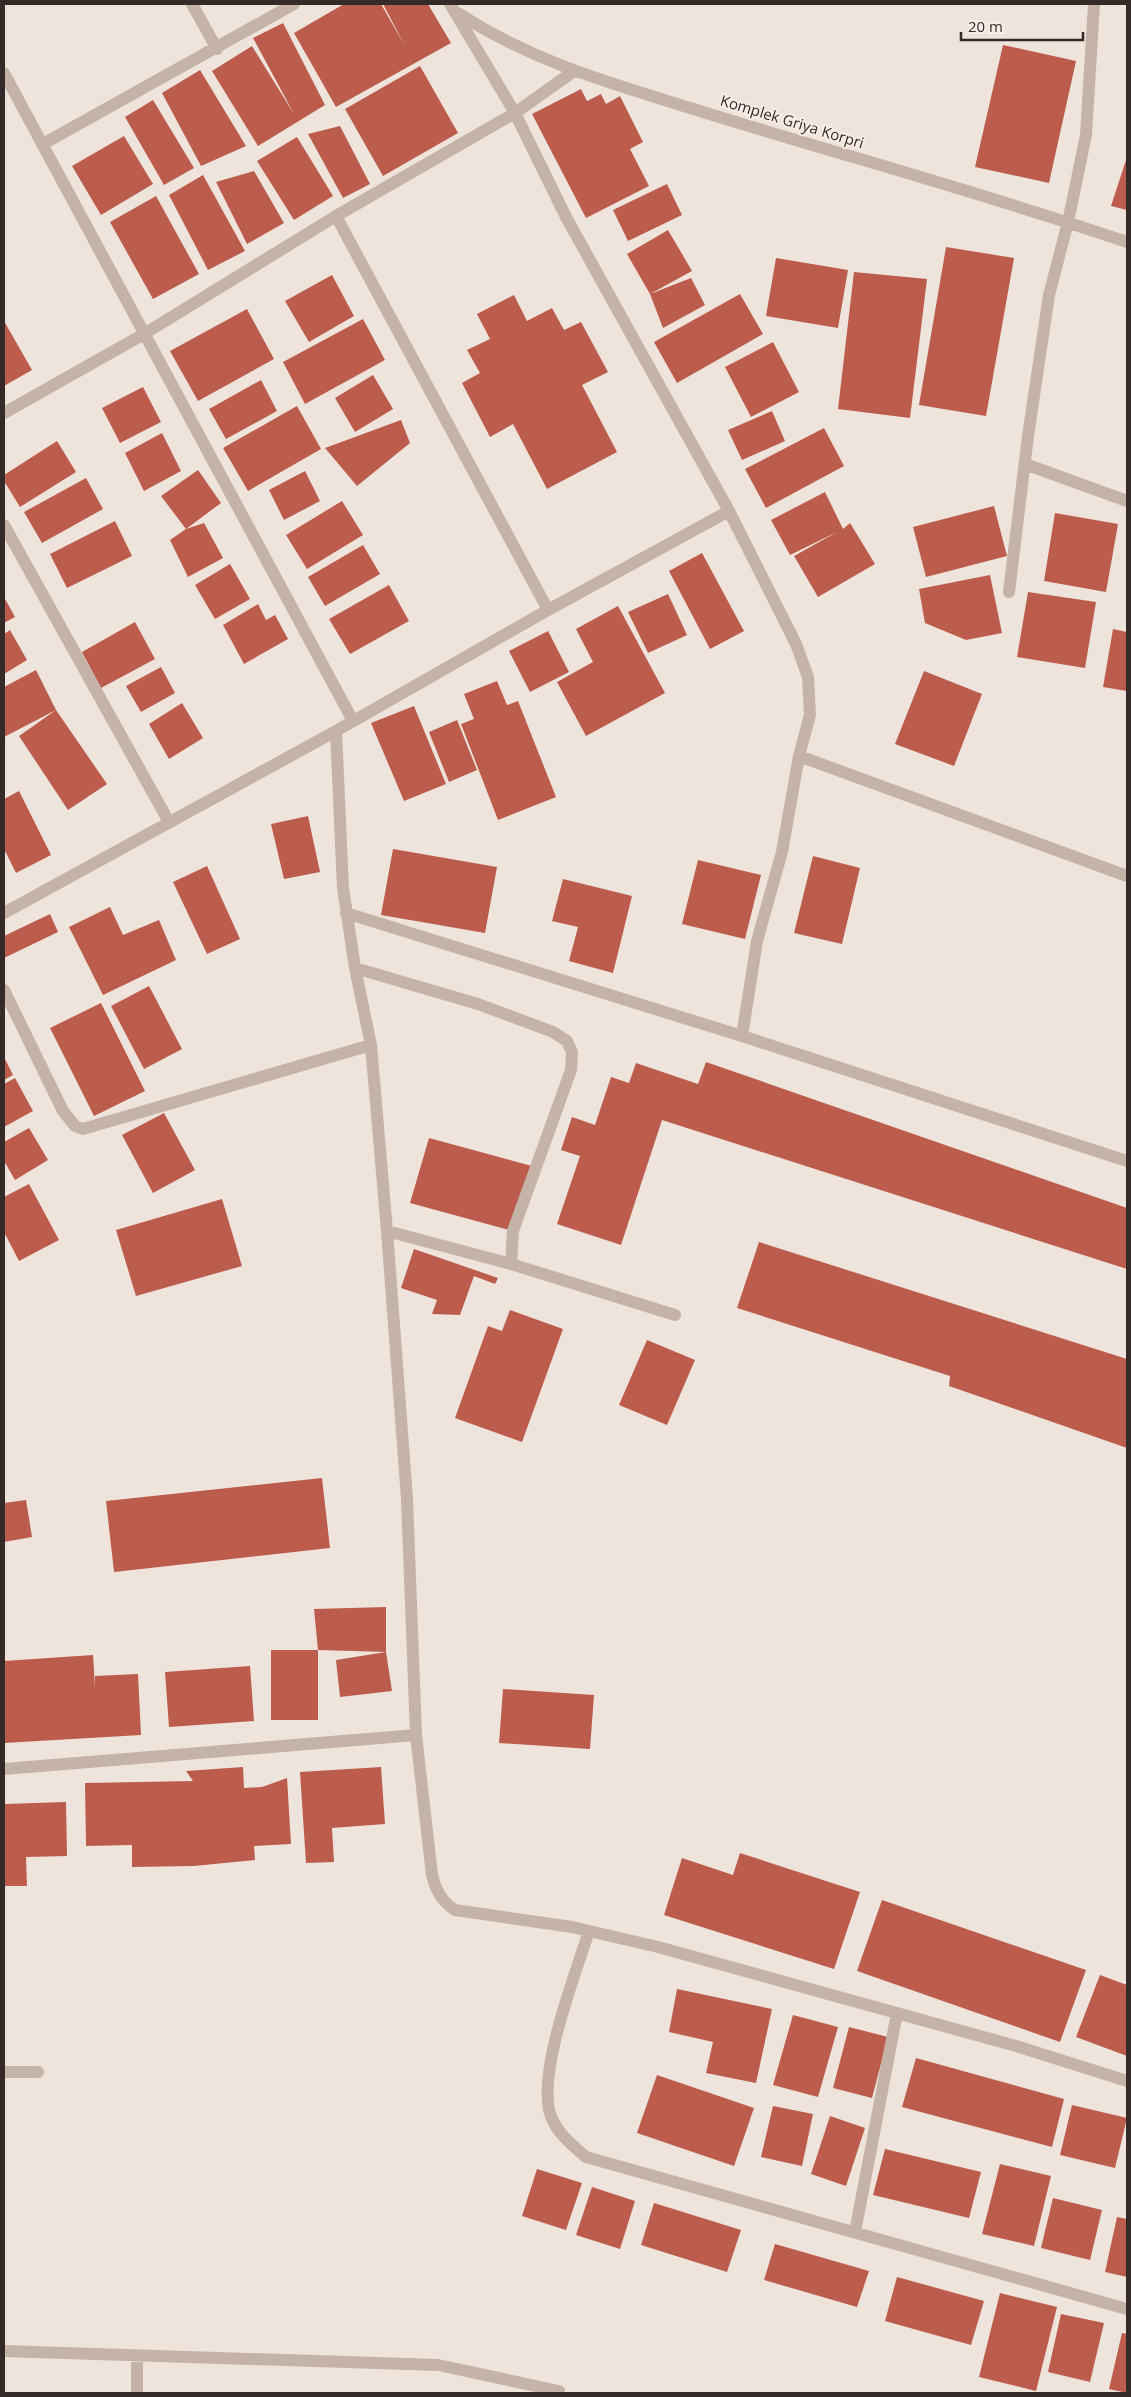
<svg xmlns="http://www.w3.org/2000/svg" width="1131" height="2397" viewBox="0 0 1131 2397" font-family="'Open Sans',sans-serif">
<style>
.building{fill:#bc5c4d}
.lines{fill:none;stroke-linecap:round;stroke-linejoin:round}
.minor{stroke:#c6b3a8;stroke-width:12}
.labels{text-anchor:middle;stroke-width:4;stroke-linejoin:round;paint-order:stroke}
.street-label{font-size:15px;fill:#342a28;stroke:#f8eee7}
</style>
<rect width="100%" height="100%" fill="#efe4db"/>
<!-- building -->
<path class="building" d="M344,4H381L405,46L383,4H428L451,43L336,107L294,33Z
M283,23L325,105L258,146L212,71L252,46L294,114L253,38Z
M1003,45L1076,61L1049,183L975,167Z
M420,66L458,133L383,176L345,109Z
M200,70L246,146L201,166L162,93Z
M581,89L587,101L601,94L606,104L620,96L643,142L630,149L649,186L586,218L532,114Z
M153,100L194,168L164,185L125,117Z
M340,126L370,184L343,198L308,134Z
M124,136L153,184L101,215L72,166Z
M297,137L333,196L294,220L257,161Z
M1127,157V210L1111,206Z
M254,171L284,223L247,244L216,182Z
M203,175L245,251L208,270L169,195Z
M667,184L682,215L628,241L613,210Z
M156,196L199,274L153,299L110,222Z
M668,230L692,271L650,294L627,254Z
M946,247L1014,258L986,416L919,405Z
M776,258L848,270L838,328L766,316Z
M854,272L927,279L910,418L838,409Z
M332,275L354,316L309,342L285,301Z
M691,278L705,305L663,328L650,294Z
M740,294L763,334L677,383L654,342Z
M514,295L527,321L552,308L564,330L581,322L608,372L582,385L617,452L547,489L513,424L490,437L462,383L480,373L467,350L490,339L477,314Z
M247,309L274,359L198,401L170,351Z
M363,319L385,360L305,404L283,362Z
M4,321L32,370L4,386Z
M773,342L799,392L751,417L725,367Z
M373,375L393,409L355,432L335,398Z
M261,380L277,411L226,439L209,409Z
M143,387L161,422L120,443L102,408Z
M297,406L321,449L248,491L223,448Z
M772,411L785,441L742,460L728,430Z
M401,420L410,443L357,486L325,448Z
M824,428L844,466L766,508L745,469Z
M162,433L181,471L144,491L125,453Z
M57,441L76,472L20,507L4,481V475Z
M198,470L221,503L186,529L161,496Z
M305,471L320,501L284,520L269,490Z
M86,478L103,509L42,543L24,512Z
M825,492L843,529L850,523L875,564L818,597L794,556L837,532L790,555L771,520Z
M342,501L363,535L307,569L286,535Z
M994,506L1007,556L926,577L913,527Z
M1055,513L1118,524L1106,592L1044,581Z
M115,521L132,556L67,588L50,554Z
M204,523L223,558L188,577L170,540L186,529Z
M363,545L380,574L325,606L308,577Z
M702,553L744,631L710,649L669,571Z
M230,564L250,599L215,619L195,585Z
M990,575L1002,633L966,640L925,623L919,589Z
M389,585L409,621L350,654L329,619Z
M1028,592L1096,602L1085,668L1017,657Z
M668,594L687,635L648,653L628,612Z
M4,597L15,617L4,623Z
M258,604L266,620L275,615L288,639L244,664L223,625Z
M618,606L665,693L586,736L557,682L593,662L576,629Z
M135,622L155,659L101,688L82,652Z
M1113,629L1127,632V691L1103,687Z
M10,630L27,660L4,674V634Z
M548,631L569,672L530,692L509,651Z
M161,667L175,693L141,712L126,686Z
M36,670L56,710L107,784L68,810L19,736L56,710L4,737V687Z
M924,671L982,694L954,766L895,744Z
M497,681L507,705L518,701L556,797L498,820L461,724L474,719L464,694Z
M182,703L203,738L169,759L149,724Z
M414,706L446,784L404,801L371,723Z
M457,720L477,770L449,782L429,732Z
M19,791L51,855L16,873L4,849V799Z
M308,816L320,872L284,879L271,824Z
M393,849L497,867L485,933L381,915Z
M813,856L860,868L842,944L794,933Z
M698,860L761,875L745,939L682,924Z
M207,866L240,939L207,954L173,882Z
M563,879L632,896L613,973L569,961L578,927L552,921Z
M110,907L123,935L159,920L176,960L103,995L69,927Z
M50,914L58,932L4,958V936Z
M149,986L182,1049L144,1069L111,1006Z
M101,1003L145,1091L94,1116L50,1028Z
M4,1057L13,1075L4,1080Z
M706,1062L1127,1208V1269L662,1120L621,1245L557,1224L580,1156L561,1150L572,1117L595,1125L611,1077L629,1083L636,1063L698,1084Z
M15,1078L33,1111L4,1127V1084Z
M164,1113L195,1170L153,1193L122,1135Z
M29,1128L48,1160L15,1180L4,1161V1142Z
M429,1138L532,1166L513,1231L410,1203Z
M29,1184L59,1240L19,1261L4,1232V1197Z
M222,1199L242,1266L136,1296L116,1230Z
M759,1242L1127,1359V1448L949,1386L950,1376L737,1308Z
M414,1249L498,1278L495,1284L474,1276L460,1315L432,1314L437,1300L401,1288Z
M510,1310L563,1329L522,1442L455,1418L488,1326L502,1331Z
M647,1340L695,1360L667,1425L619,1405Z
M322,1478L330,1548L114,1572L106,1501Z
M26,1500L32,1537L4,1542V1503Z
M386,1607V1652L392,1691L340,1697L336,1660L386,1652L318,1650V1720H271V1650H318L314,1609Z
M93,1655L95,1687V1676L138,1674L141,1735L4,1743V1661Z
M250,1666L254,1721L169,1727L165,1672Z
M503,1689L594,1695L590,1749L499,1743Z
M243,1767L244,1788L262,1787L287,1778L291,1844L254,1846L255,1860L194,1866L132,1867V1845L86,1846L85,1783L193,1781L186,1771Z
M381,1767L385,1824L332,1828L334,1862L306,1863L300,1772Z
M66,1802L67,1856L26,1857L27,1886H4V1804Z
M740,1853L860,1892L834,1969L664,1915L682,1858L733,1875Z
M882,1900L1086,1970L1060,2042L857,1971Z
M1100,1975L1127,1985V2056L1076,2037Z
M677,1989L772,2009L756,2083L706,2073L713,2042L669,2032Z
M793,2015L838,2027L818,2097L773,2085Z
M849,2027L888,2037L872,2098L833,2088Z
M916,2058L1064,2099L1052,2147L902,2107Z
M657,2075L754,2108L734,2166L637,2133Z
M1072,2105L1127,2118L1115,2168L1060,2155Z
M773,2106L813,2114L802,2166L761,2157Z
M830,2116L865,2128L846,2186L811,2174Z
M885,2149L981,2172L969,2218L873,2195Z
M1000,2164L1051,2176L1034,2246L982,2234Z
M537,2169L582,2183L566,2230L522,2216Z
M592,2187L635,2201L620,2249L576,2235Z
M1053,2198L1102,2210L1090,2260L1041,2248Z
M654,2203L741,2230L727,2272L641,2245Z
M1117,2217L1127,2219V2277L1105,2272Z
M775,2244L869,2271L857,2307L764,2280Z
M897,2277L984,2301L971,2345L885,2321Z
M1000,2293L1057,2307L1036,2391L979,2377Z
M1061,2314L1104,2323L1090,2382L1048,2372Z
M1122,2333L1127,2334V2393L1109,2389Z"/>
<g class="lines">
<!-- minor -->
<path class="minor" d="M192,4L217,49
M450,4L515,113L566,217L729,511L796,644L808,677L810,715L799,756L782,852L757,941L742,1036
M458,13C539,66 625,87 716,116C853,158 992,196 1127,242
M4,73L353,721
M43,144L294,4
M336,216L548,610
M4,413L144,334L336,216L515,113L574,71
M1025,464L1127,501
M4,525L169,822
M1009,592L1028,436L1049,295L1068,222L1086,135L1094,4
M336,731L343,888L355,968L371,1045L387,1231L407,1499L416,1735L432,1875C436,1890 441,1901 455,1910L572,1927L658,1947L1016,2046L1127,2081
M799,756L1127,876
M4,913L336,731L548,610L729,511
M346,913L742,1036L1127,1161
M355,968L478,1004L553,1032L567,1041L572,1052L571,1070L513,1231L511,1264
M4,990L63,1111L75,1126L83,1129L371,1045
M387,1231L511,1264L675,1315
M4,1769L416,1735
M589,1931C575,1975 540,2065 549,2110C554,2131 571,2144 586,2157L1127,2309
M4,2072H38
M855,2232L897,2013
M4,2351L438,2365L559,2391
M137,2393V2356"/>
</g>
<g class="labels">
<!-- street labels -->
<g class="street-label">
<text transform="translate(792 122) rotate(17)" y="5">Komplek Griya Korpri</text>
</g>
</g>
<!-- border -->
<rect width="1131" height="2397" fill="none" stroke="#342a28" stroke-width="10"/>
<!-- scale -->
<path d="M961 32v8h122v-8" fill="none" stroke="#342a28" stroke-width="2.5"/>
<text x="968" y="32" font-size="15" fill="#342a28" stroke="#f8eee7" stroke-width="4" paint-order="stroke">20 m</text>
</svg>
